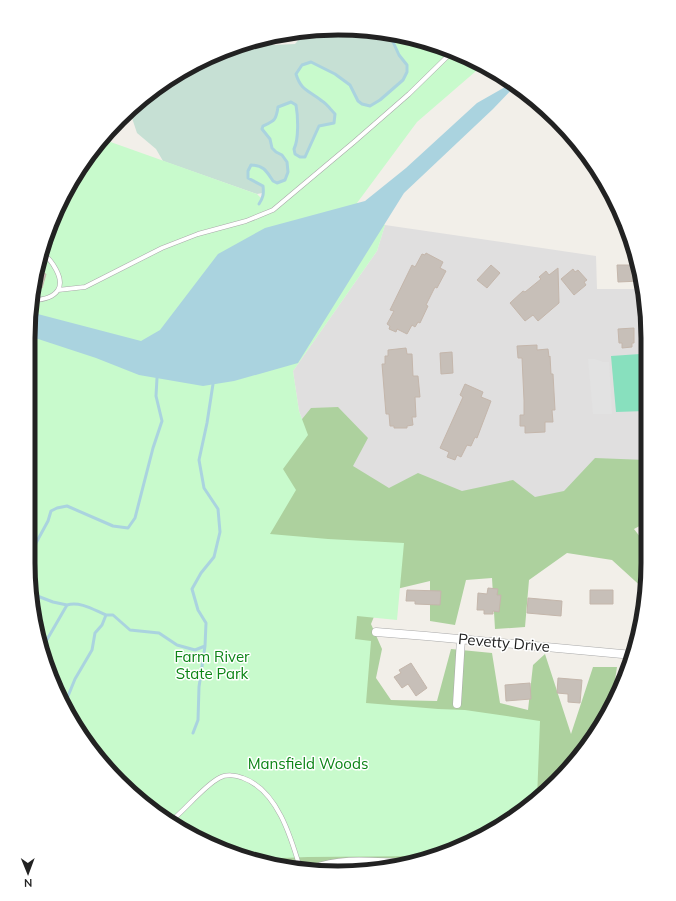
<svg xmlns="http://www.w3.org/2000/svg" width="676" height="901" viewBox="0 0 676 901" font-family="Mulish,sans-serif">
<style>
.residential{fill:#e0dfdf}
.forest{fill:#add19e}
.wetland{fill:#c6e0d4}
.park{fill:#c8facc}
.pitch{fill:#88e0be}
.parking{fill:#e2e2e2}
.water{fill:#aad3df}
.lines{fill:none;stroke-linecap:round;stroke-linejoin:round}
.stream{stroke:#aad3df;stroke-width:3}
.building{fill:#c7bfb8;stroke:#c4b6ab}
.lane-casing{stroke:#a9a9a9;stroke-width:5}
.street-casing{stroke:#a9a9a9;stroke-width:9}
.lane{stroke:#fff;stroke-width:4}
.street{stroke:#fff;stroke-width:8}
.labels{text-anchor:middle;stroke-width:3;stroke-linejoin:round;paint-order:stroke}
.street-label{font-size:15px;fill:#222;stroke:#fff}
.park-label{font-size:15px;fill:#0c8416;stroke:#fff}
.rim{fill:none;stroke:#222;stroke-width:5}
</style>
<rect width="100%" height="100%" fill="#f2efe9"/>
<!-- residential -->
<path class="residential" d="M385,225L596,256L597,289H643L645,297L647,497L570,504L296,490L308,435L299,411L293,371L377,251Z"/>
<!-- forest -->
<path class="forest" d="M338,407L368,438L353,466L389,488L418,473L462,491L513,480L535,497L564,491L595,458L646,460L647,522L634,529L647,546V583L646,591L612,560L567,553L529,580L525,627L495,629L492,578L466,580L455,625L430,621V581L384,592L371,624L382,649L376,678L391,700L437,701L451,649L492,653L500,703L528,710L533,665L545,654L571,734L593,667H617L611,707L607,718L571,767L527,809L456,849L358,872L277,867L201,841L133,796L277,450L311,408Z"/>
<!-- wetland -->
<path class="wetland" d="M318,29L379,31L435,44L402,92L283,189L257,194L163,161L156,149L137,133L130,112L149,92L201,60L256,39L273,45L295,44L307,30Z"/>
<!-- park -->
<path class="park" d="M389,33L438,45L483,65L417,122L357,203L385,225L377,251L293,371L299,411L308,435L283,469L296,490L270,534L328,539L404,543L397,620L357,616L355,639L371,641L366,703L438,709L465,710L540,721L537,799L527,809L456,849L427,856L308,857L255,859L201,841L133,796L70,718L39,643L28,563L29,318L39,258L80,166L105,140L257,194L262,199L264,193L263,186L248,178V171L251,165C263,165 267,172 273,181L277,183L285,180L288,172L287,162L282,155L276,152L272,148L269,138L262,129L263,126C273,122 277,119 278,107L291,102L296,105L297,113V142L294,149L295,154L300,157H305L319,126L334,123L335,114L322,101L310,93L299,83L296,74L302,65L311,62L335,74L350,85L358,101L362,104L370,106L380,100L403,80L407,72L405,62L399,55Z"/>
<!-- pitch -->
<path class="pitch" d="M640,354L645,411L616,412L611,356Z"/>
<!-- parking -->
<path class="parking" d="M588,359H595L603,362H609L612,414H593Z"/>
<!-- water -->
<path class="water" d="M512,83L515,86L493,109L404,193L298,363L234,381L203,386L139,375L96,358L29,336L30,312L141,341L160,330L218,254L265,228L365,201L406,168L477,103Z"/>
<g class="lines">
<!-- stream -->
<path class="stream" d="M259,204C263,198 264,194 263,186L248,178V171L251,165C264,165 267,172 273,181L277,183L285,180L288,172L287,162L282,155L276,152L272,148L270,139L262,129L263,126C274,121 276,121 278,107L291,102L296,105C298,116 299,139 294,149L295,154L300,157H305L319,126L334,123L335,114C331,110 327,104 322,101C309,90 301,91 296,74L302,65L311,62L335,74L350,85L358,101L362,104L370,106L380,100L403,80L407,72V65L399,55L389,33
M32,559L36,543L48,521L51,511L57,508L67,506L113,526L128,528L135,518L153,448L162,421L156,396L157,378
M32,594L53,602L67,605
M41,650L67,605C80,601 94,610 106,615
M64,706L75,679L92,650L95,633L102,625L106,615H113L130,630L159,633L177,645L195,650L205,646L206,623L198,610L192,589L201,573L214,557L220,532L218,509L204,488L199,460L207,423L213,384
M193,733L198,720L199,687L205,646"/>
</g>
<!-- building -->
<path class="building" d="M426,253L443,262L440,268L446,271L437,288L435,287L426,305L428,306L420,323L418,322L415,327L412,325L407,334L397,329L396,332L389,329L390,326L387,324L394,311L390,310L412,265L415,267L422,254L425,255Z
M491,265L500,273L487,288L477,280Z
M617,265H637L641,281L618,282Z
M558,268L559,303L538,321L533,315L525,321L510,303L523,291L525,292L541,279L539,277L546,271L549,275Z
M573,269L575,272L578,270L587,280L584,282L586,285L574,295L561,279Z
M36,272L46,274L42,288L34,286Z
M634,328V343H632V347L622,348V343H619L618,329Z
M537,345V350L548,349L549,357L550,356L551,374H553L555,410H552L553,422H545V432L525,433V426H520V415H524V400L522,358H518L517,346Z
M406,348L407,354H412L413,376H418L420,397H415L416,417H412L413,425L407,426V428H394V426H390L389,414H386L382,364H385V356H388V350Z
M452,352L453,373L441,374L440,353Z
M465,384L483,392L481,397L491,401L477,438L475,437L471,446L467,445L461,457L457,455L455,460L447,457L449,452L440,448L463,397L460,395Z
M488,588L498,589L497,595H501L499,612L493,611V614H484V610H477L478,593L487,594Z
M407,590L441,591L440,605L415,604V601H406Z
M590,590H613V604H590Z
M528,598L562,601L561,616L527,613Z
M411,663L427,688L416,696L408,684L402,688L394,677L401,673L399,670Z
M558,678L582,680L580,703L568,702V694L557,693Z
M530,683L531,699L506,701L505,685Z"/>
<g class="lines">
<defs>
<path id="lane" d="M58,290L85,287L162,248L198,234L246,221L273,210L354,142L409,94L453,51
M32,300C41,300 52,299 58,290C65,279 51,258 41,253
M171,821C186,809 204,786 219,778C226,774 236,775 243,778C277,790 291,837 300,868"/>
<path id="street" d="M376,632L426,636L633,655
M457,704L461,639
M313,869C341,858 371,862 400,863"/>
</defs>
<!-- lane casing -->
<use href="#lane" class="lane-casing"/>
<!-- street casing -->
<use href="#street" class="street-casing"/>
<!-- lane -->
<use href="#lane" class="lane"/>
<!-- street -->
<use href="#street" class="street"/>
</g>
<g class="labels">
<!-- street labels -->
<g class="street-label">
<text transform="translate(504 643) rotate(5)" y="5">Pevetty Drive</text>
</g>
<!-- park labels -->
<g class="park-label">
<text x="212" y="662">Farm River<tspan x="212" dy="17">State Park</tspan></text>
<text x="308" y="769">Mansfield Woods</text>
</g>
</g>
<!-- crop -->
<path d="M0 0H676V901H0ZM338 35H338A303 303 0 0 1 641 338V563A303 303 0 0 1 338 866H338A303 303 0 0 1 35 563V338A303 303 0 0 1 338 35Z" fill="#fff" fill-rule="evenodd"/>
<path class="rim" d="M338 35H338A303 303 0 0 1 641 338V563A303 303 0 0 1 338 866H338A303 303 0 0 1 35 563V338A303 303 0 0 1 338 35Z"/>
<!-- north arrow -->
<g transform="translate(28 873) rotate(179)" stroke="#ffffff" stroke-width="3" paint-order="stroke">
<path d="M0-3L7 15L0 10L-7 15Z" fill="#222222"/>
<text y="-6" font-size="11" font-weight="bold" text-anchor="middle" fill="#222222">N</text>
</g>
</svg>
